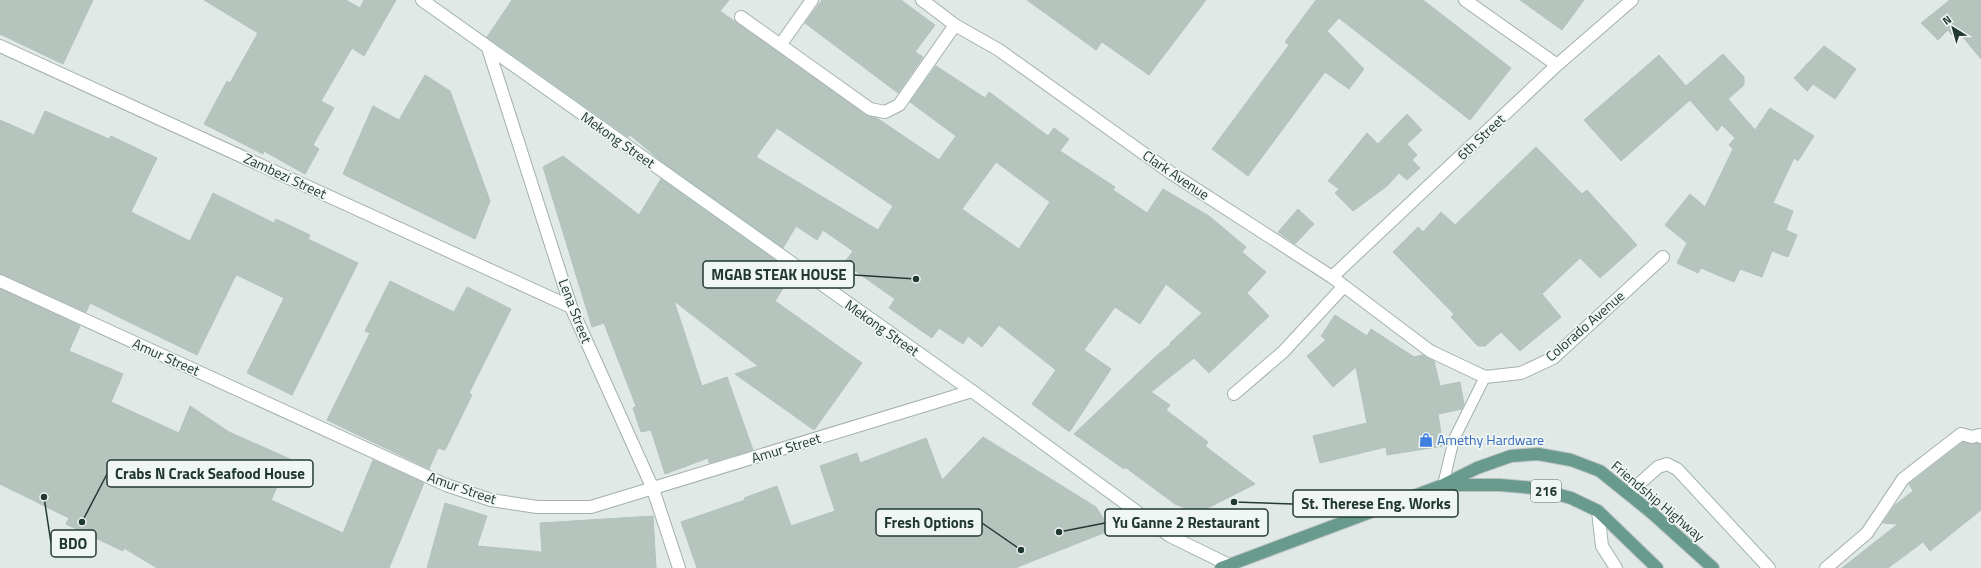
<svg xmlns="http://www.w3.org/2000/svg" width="1981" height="568" viewBox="0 0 1981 568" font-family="'Titillium Web',sans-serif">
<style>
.building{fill:#b6c4be;stroke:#b3c2bc;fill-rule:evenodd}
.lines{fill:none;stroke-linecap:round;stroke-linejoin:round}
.lane-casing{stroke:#a3b0ac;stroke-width:12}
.street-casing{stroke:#a3b0ac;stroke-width:14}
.secondary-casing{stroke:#a0b4ad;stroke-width:14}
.primary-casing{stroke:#bdc3c2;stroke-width:14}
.lane{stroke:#fff;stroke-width:10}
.street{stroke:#fff;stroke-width:12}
.secondary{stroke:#fff;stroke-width:12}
.primary{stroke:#689b8e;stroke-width:12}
.labels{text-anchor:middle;stroke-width:3.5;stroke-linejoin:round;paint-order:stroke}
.shield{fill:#f0f6f3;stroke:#60716c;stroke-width:1}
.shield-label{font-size:13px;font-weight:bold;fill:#223832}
.street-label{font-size:14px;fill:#223832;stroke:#f0f6f3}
.shop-label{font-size:14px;fill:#366cbe;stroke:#f0f6f3;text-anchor:start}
.leader{fill:none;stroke:#223832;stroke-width:1.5}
.callout-dot{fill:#223832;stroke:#f0f6f3;stroke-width:1.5}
.callout{fill:#f0f6f3;stroke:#223832;stroke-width:1.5}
.callout-label{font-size:15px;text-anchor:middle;font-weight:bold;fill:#223832}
</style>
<rect width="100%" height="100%" fill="#e0e9e5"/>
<!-- building -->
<path class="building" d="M0,0H93L63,64L0,34Z
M204,0H346L360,8L364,0H396L364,56L352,48L321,101L334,108L313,145L319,149L305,174L264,151L263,154L204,124L227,81L230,83L258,33Z
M512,0H729L720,11L866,115L877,118L939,160L956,136L910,102L936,66L985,98L989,92L1048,136L1054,128L1069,139L1060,151L1115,187L1113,190L1147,213L1163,189L1209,216L1246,247L1242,252L1266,272L1247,293L1269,316L1209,373L1194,358L1151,392L1170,405L1166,410L1208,442L1205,446L1255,484L1198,513L1175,504L1125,467L1124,469L1074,434L1156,356L1171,344L1170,343L1202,313L1166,284L1140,324L1115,307L1084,350L1111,369L1070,431H1068L1032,404L1056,370L999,325L982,347L968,336L963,344L939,328L932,338L889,308L895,299L844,263L853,251L823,230L817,240L796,226L783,248L661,161L630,135L628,137L487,37ZM777,128L893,206L878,230L756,157ZM996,162L1050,202L1019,249L962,209Z
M822,0H901L935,25L915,52L923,57L898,93L805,23Z
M1027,0H1206L1149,75L1102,42L1096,50Z
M1316,0H1423L1511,68L1470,120L1339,18L1327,31L1364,69L1349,89L1325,72L1248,176L1212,149L1289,45L1285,42Z
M1520,0H1584L1562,30Z
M1950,0H1981V59L1958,31L1952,35L1948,30L1938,40L1921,23Z
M1824,46L1856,69L1835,99L1813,84L1807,91L1794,78Z
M1723,54L1744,77V85L1728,99L1755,130L1770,108L1814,136L1798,161L1794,158L1773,203L1793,211L1786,230L1797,235L1788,257L1772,251L1762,277L1740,269L1734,282L1701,268L1698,273L1677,263L1687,243L1665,225L1690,194L1705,207L1733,149L1729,145L1735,138L1722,125L1717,131L1690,100L1621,161L1584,120L1659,55L1686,86Z
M425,75L450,91L490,201L475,239L343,174L373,106L399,120Z
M45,111L109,139L111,136L157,158L131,212L190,241L213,193L274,223L276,219L310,235L308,239L358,263L292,395L247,373L284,298L239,276L236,275L197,355L90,303L86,312L0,274V120L34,135Z
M1407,114L1422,130L1407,144L1417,155L1412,160L1420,168L1407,180L1399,173L1387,186L1353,211L1335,193L1339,189L1328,181L1367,133L1378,144Z
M1536,147L1582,194L1587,190L1637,245L1600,278L1580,258L1542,294L1561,317L1520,351L1501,332L1485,346H1478L1451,317L1454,314L1393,252L1418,227L1423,232L1441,212L1455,225Z
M563,156L639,215L661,179L775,260L767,273L785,285L775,301L862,363L814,430L735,374L758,366L674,301L702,386L727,377L753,450L709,463L708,458L665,474L651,430L641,432L633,408L636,406L604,323L592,327L543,167Z
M1298,209L1314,224L1295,244L1278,232Z
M390,281L454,312L467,287L511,309L469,393L472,395L445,450L438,448L429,469L327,420L370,333L365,331Z
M0,289L80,326L69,351L123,374L111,402L179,433L190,406L229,432L290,459L271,500L343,533L373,460L424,483L389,568H157L124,548L123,551L66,524L69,518L0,484Z
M1335,315L1367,336L1371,329L1414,357L1423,355L1434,361L1440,386L1460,382L1464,404L1462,409L1438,414L1443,446L1387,455L1386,447L1320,463L1313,436L1367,423L1356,367L1333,387L1307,356L1326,340L1321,336Z
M983,437L1096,507L1111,530L1015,568H697L681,522L745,500L744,498L777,486L791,526L835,511L820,466L857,453L860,463L926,438L942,480Z
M1963,442L1981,444V510L1930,551L1923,542L1888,568H1842L1898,524L1883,523L1895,505L1913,491L1909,484Z
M445,503L487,516L477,546L542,552L540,523L653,516L656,568H427Z"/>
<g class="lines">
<defs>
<path id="lane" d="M1443,485L1454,439L1485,377"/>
<path id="street" d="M922,0L955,25L999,50L1171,173L1332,277L1430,351L1485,377L1521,373L1553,358L1663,257
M1465,0L1557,65
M741,17L870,109L885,112L899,105L955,25
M781,44L812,0
M0,46L571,307
M488,48L571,307L653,489L679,568
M1332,277L1557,65L1632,0
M0,281L446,485L491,500L537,507H591L972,391
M1234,394L1283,352L1344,286
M1826,568L1867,533L1903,479L1961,434L1972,437L1979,435L1981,437"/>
<path id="secondary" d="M422,0L972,391L1170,536L1229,565
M1629,493L1658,467L1667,464L1677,469L1769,568
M1598,511L1602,546L1616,568"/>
<path id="primary" d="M1446,485H1500L1534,488L1571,498L1598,511L1657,568
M1221,568L1443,485L1477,468L1511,456L1538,454L1571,460L1600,471L1652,513L1713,568"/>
</defs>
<!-- lane casing -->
<use href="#lane" class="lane-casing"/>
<!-- street casing -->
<use href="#street" class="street-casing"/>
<!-- secondary casing -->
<use href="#secondary" class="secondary-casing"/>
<!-- primary casing -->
<use href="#primary" class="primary-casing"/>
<!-- lane -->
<use href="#lane" class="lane"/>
<!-- street -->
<use href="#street" class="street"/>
<!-- secondary -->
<use href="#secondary" class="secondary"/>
<!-- primary -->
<use href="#primary" class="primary"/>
</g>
<!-- icons -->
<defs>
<symbol id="shop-bare" viewBox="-9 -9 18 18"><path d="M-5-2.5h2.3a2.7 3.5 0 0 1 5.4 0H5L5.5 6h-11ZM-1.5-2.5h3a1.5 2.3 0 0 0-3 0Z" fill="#3f7fe0" stroke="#f0f6f3" stroke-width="2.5" paint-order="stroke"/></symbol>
</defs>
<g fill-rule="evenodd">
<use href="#shop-bare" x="1416" y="430" width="20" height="20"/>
</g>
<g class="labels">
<!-- shield labels -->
<rect class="shield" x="1531" y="480" width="30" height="22" rx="3"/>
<g class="shield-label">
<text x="1546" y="496">216</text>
</g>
<!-- street labels -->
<g class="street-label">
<text transform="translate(1481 137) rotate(-43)" y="5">6th Street</text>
<text transform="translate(618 140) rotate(35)" y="5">Mekong Street</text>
<text transform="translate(1176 175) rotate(34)" y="5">Clark Avenue</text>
<text transform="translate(285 176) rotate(25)" y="5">Zambezi Street</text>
<text transform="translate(575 311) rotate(69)" y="5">Lena Street</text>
<text transform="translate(1585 326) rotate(-41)" y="5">Colorado Avenue</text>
<text transform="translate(882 328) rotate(35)" y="5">Mekong Street</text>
<text transform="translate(166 357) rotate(24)" y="5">Amur Street</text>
<text transform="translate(786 448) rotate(-17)" y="5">Amur Street</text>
<text transform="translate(462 488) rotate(19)" y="5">Amur Street</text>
<text transform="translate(1658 501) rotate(40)" y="5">Friendship Highway</text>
</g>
<!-- shop labels -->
<g class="shop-label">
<text x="1437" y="445">Amethy Hardware</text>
</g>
</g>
<!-- callouts -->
<path class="leader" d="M916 279L854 275M82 522L107 474M1234 502L1293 504M1021 550L982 523M1059 532L1105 523M44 497L51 543"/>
<g class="callout-dot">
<circle cx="916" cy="279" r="4"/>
<circle cx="82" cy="522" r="4"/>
<circle cx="1234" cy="502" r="4"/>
<circle cx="1021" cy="550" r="4"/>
<circle cx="1059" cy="532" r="4"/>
<circle cx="44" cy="497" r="4"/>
</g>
<g class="callout">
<rect x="703" y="261" width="151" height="27" rx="4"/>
<rect x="107" y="460" width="206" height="27" rx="4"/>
<rect x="1293" y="490" width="165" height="27" rx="4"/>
<rect x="876" y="509" width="106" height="27" rx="4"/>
<rect x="1105" y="509" width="163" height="27" rx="4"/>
<rect x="51" y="530" width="45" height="27" rx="4"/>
</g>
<g class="callout-label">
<text x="779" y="280">MGAB STEAK HOUSE</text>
<text x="210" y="479">Crabs N Crack Seafood House</text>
<text x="1376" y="509">St. Therese Eng. Works</text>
<text x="929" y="528">Fresh Options</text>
<text x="1186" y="528">Yu Ganne 2 Restaurant</text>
<text x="73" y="549">BDO</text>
</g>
<!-- north arrow -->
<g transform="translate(1953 28) rotate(323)" stroke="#f0f6f3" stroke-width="3" paint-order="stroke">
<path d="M0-3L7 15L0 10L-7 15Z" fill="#223832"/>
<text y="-6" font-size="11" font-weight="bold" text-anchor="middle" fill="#223832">N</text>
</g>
</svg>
